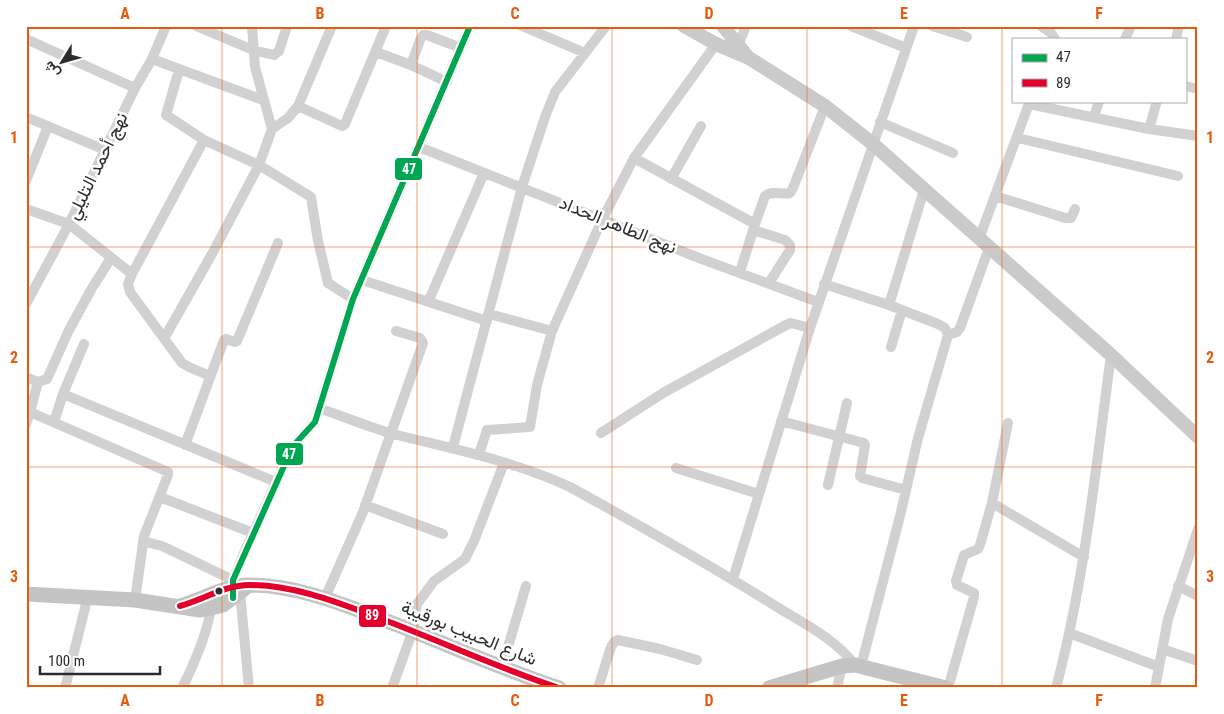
<svg xmlns="http://www.w3.org/2000/svg" width="1224" height="714" viewBox="0 0 1224 714" font-family="'Roboto Condensed',Vazirmatn,sans-serif">
<style>
.lines{fill:none;stroke-linecap:round;stroke-linejoin:round}
.street{stroke:#d1d1d1;stroke-width:10}
.secondary{stroke:#cacaca;stroke-width:14}
.primary{stroke:#c4c4c4;stroke-width:15}
.bus-1-casing{stroke:#fff;stroke-width:10}
.bus-2-casing{stroke:#fff;stroke-width:10}
.bus-1{stroke:#00a651;stroke-width:6}
.bus-2{stroke:#e4002b;stroke-width:6}
.grid{fill:none;stroke:#e8590c;stroke-width:1;stroke-opacity:0.55}
.bus-dot{fill:#2c2c2c;stroke:#fff;stroke-width:2}
.labels{text-anchor:middle;stroke-width:5;stroke-linejoin:round;paint-order:stroke}
.street-label{font-size:18px;fill:#2c2c2c;stroke:#fff}
.line-badge{stroke:#fff;stroke-width:2}
.badge-label{font-size:14px;text-anchor:middle;font-weight:bold;fill:#fff}
.neatline{fill:none;stroke:#e8590c;stroke-width:2}
.grid-label{font-size:16px;text-anchor:middle;font-weight:bold;fill:#e8590c}
</style>
<rect width="100%" height="100%" fill="#fff"/>
<g class="lines">
<!-- street -->
<path class="street" d="M196,26L253,50L274,55L279,51L287,26
M252,26L255,67L272,129
M522,26L585,53
M851,26L906,48
M932,26L967,37
M1041,26L1051,33L1055,39
M26,39L135,88
M1125,39L1131,26
M1176,39L1179,26
M738,46L746,26
M376,52L411,65L420,40L423,35H427L461,48
M152,59L263,100
M411,65L447,82
M179,70L166,115L204,140L259,165L311,197L318,241L328,283L353,299
M1185,86L1198,89
M1029,104L1149,129L1198,136
M298,106L342,126L345,124L386,26
M26,117L105,150
M1094,117L1099,101
M880,122L953,153
M1149,129L1157,101
M1018,138L1178,176
M204,140L132,274L128,284L130,292L182,363L189,367L210,376
M419,147L699,258L818,302
M634,158L755,224L740,272
M671,179L701,126
M26,181L48,126
M995,196L1065,218H1071L1075,209
M26,209L69,224L132,274
M755,224L765,196C773,190 781,195 790,193L793,188L825,106
M753,230L785,240L790,245V250L769,283
M979,239L1030,101
M362,280L487,321
M824,284L889,305L938,324L945,328L948,335L918,438L900,516L861,666
M429,300L484,173
M26,304L69,224L135,88L152,59L166,26
M889,305L924,190
M489,314L552,331
M948,335L957,332L960,328L989,248
M165,337L213,252L259,165L272,129L288,118L298,106L332,26
M891,347L902,310
M26,377L38,382L30,412L168,472V475L144,536L135,600
M38,382L47,379L69,330L92,288L111,258
M63,394L276,482
M321,409C345,417 369,427 393,434C453,449 514,461 570,487C639,525 710,565 777,607C805,624 835,639 855,665
M781,421L864,443L865,445L860,476L862,478L906,490
M54,422L63,394L84,344
M26,424L30,412
M601,433L663,393L786,325L791,323L810,328
M185,445L224,340L226,339L235,342L237,341L278,243
M453,447L522,187L545,117L555,92L606,26
M479,454L487,430L530,427L537,385L552,331L602,220L634,158L716,44
M676,468L759,494
M828,485L847,403
M160,497L253,533
M992,503L1084,557
M365,505L443,534
M143,541L162,546L233,580
M733,579L810,328L914,26
M1178,586L1198,596
M233,591V580L247,546L293,446L315,422L353,299L470,26
M240,592L249,688
M325,598L363,512L423,343L420,338L396,331
M1069,633L1159,667
M1162,649L1198,661
M502,667L526,586
M65,688L88,596
M182,688C191,671 214,619 210,602
M392,688L413,630L417,604L434,581L465,559L474,541L504,463
M598,688L611,647L614,642L618,640L660,649L697,660
M837,688L842,666
M948,688L974,597V593L957,585L956,581L964,555L978,549L980,545L992,503L1008,423
M1056,688C1085,579 1096,466 1111,355
M1155,688L1168,619L1198,529"/>
<!-- secondary -->
<path class="secondary" d="M684,26L716,44L749,58L825,106L873,144L1111,355L1198,437
M723,26L747,56"/>
<!-- primary -->
<path class="primary" d="M26,594L135,600L200,610L211,608L223,605L248,586
M180,606C203,600 225,585 249,585C291,585 332,600 371,615C434,638 495,667 559,688
M769,688L842,666L855,665L946,688"/>
<defs>
<path id="bus-1" d="M233,598V580L293,446L315,422L353,299L470,26"/>
<path id="bus-2" d="M180,606C203,600 225,585 249,585C291,585 332,600 371,615C434,638 495,667 559,688"/>
</defs>
<!-- bus-1 casing -->
<use href="#bus-1" class="bus-1-casing"/>
<!-- bus-2 casing -->
<use href="#bus-2" class="bus-2-casing"/>
<!-- bus-1 -->
<use href="#bus-1" class="bus-1"/>
<!-- bus-2 -->
<use href="#bus-2" class="bus-2"/>
</g>
<!-- grid -->
<path class="grid" d="M222,26V688M417,26V688M612,26V688M807,26V688M1002,26V688M26,247H1198M26,467H1198"/>
<!-- markers -->
<circle class="bus-dot" cx="219" cy="591" r="4.5"/>
<g class="labels">
<!-- street labels -->
<g class="street-label">
<text transform="translate(97 166) rotate(-64)" y="6">نهج أحمد التليلي</text>
<text transform="translate(618 225) rotate(22)" y="6">نهج الطاهر الحداد</text>
<text transform="translate(469 633) rotate(22)" y="6">شارع الحبيب بورقيبة</text>
</g>
</g>
<g class="line-badge">
<rect x="394" y="157" width="29" height="24" rx="5" fill="#00a651"/>
<rect x="275" y="442" width="29" height="24" rx="5" fill="#00a651"/>
<rect x="358" y="604" width="29" height="24" rx="5" fill="#e4002b"/>
</g>
<g class="badge-label">
<text x="409" y="174">47</text>
<text x="289" y="459">47</text>
<text x="372" y="620">89</text>
</g>
<!-- border -->
<rect width="1224" height="714" fill="none" stroke="#ffffff" stroke-width="55"/>
<!-- legend -->
<rect x="1012" y="38" width="175" height="65" fill="#ffffff" stroke="#ababab"/>
<rect x="1022" y="54" width="25" height="8" fill="#00a651" stroke="#ababab"/>
<text x="1056" y="62" font-size="15" fill="#2c2c2c">47</text>
<rect x="1022" y="79" width="25" height="8" fill="#e4002b" stroke="#ababab"/>
<text x="1056" y="88" font-size="15" fill="#2c2c2c">89</text>
<!-- north arrow -->
<g transform="translate(62 62) rotate(233)" stroke="#ffffff" stroke-width="4" paint-order="stroke">
<path d="M0-4L9 19L0 12L-9 19Z" fill="#2c2c2c"/>
<text y="-8" font-size="14" font-weight="bold" text-anchor="middle" fill="#2c2c2c">ش</text>
</g>
<!-- scale -->
<path d="M40 666v8h120v-8" fill="none" stroke="#2c2c2c" stroke-width="2.5"/>
<text x="48" y="666" font-size="15" fill="#2c2c2c" stroke="#ffffff" stroke-width="4" paint-order="stroke">100 m</text>
<rect x="28" y="28" width="1168" height="658" class="neatline"/>
<g class="grid-label">
<text x="125" y="19">A</text>
<text x="320" y="19">B</text>
<text x="515" y="19">C</text>
<text x="709" y="19">D</text>
<text x="904" y="19">E</text>
<text x="1099" y="19">F</text>
<text x="14" y="143">1</text>
<text x="1210" y="143">1</text>
<text x="14" y="363">2</text>
<text x="1210" y="363">2</text>
<text x="14" y="582">3</text>
<text x="1210" y="582">3</text>
<text x="125" y="706">A</text>
<text x="320" y="706">B</text>
<text x="515" y="706">C</text>
<text x="709" y="706">D</text>
<text x="904" y="706">E</text>
<text x="1099" y="706">F</text>
</g>
</svg>
